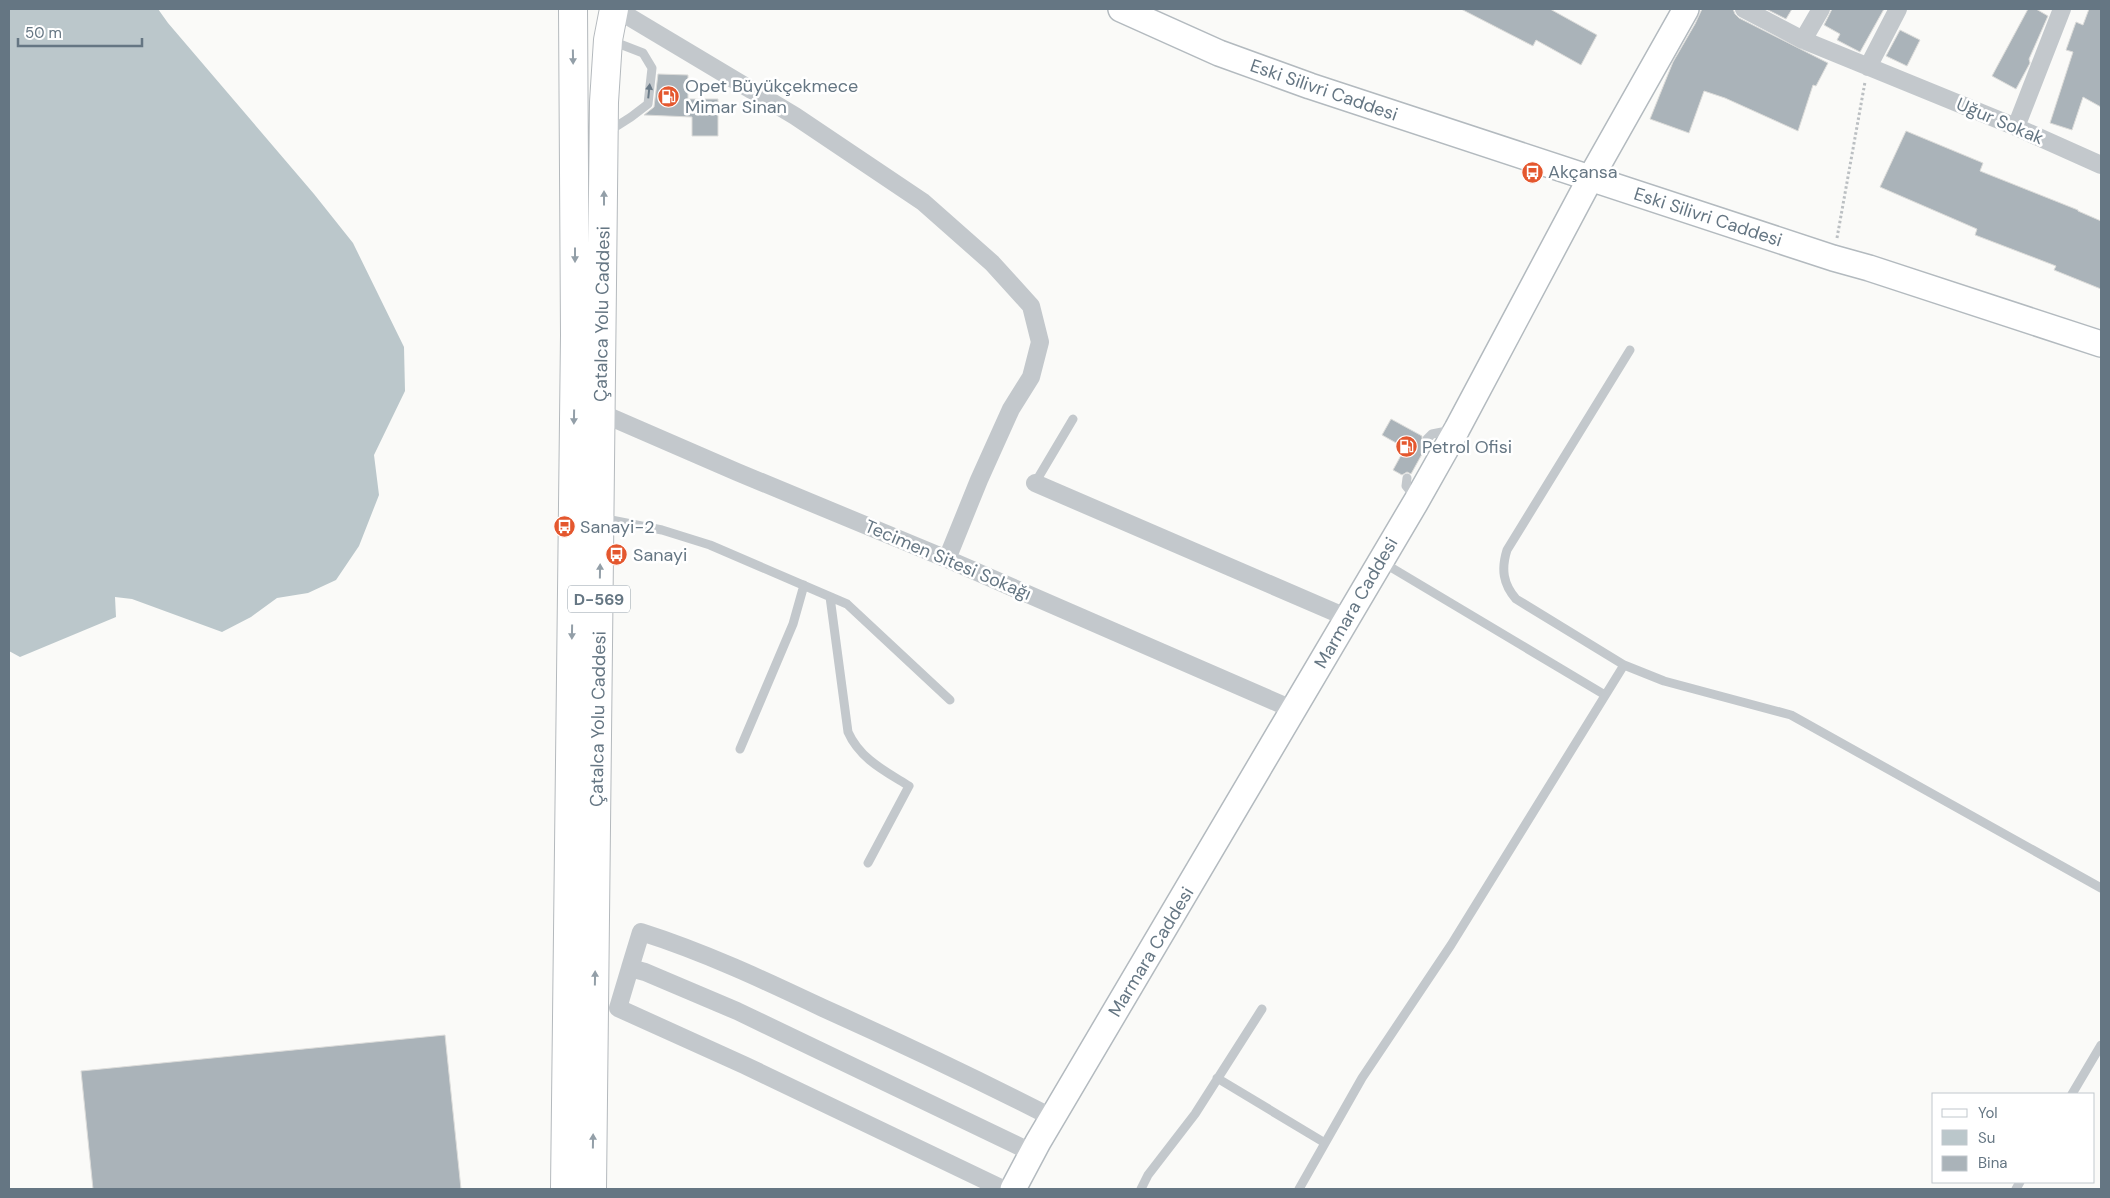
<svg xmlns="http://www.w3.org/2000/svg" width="2110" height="1198" viewBox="0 0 2110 1198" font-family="'DM Sans',sans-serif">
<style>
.water{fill:#bbc7cb}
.building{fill:#aab3b9;stroke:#dcdcda}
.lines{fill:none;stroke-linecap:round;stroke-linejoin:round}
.secondary-casing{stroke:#b3babf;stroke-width:28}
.highway-casing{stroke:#b4b9bd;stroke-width:30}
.path{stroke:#bbbfc2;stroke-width:3;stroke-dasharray:2.5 2.5;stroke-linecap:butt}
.lane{stroke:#c3c8cc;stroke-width:9}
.street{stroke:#c3c8cc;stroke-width:18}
.secondary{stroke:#fff;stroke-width:25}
.highway{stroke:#fff;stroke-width:28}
.oneway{fill:#939fa8}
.oneway2{fill:#6a7a87}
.labels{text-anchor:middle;stroke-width:5;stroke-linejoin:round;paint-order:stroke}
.shield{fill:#fff;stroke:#939fa8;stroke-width:1}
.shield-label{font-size:16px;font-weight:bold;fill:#657683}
.poi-label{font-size:18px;fill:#657683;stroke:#fff;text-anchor:start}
.street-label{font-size:18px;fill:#657683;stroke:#fff}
</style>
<rect width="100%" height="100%" fill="#fafaf8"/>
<!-- water -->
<path class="water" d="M9,9H158L168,23L314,194L353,243L404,347L405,391L374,455L379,495L359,546L336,580L308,593L277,598L251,617L222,632L132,599L115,597L116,617L20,657L9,651Z"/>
<!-- building -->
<path class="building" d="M1461,9H1550L1597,35L1581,65L1536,40L1533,46Z
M1702,9H1733L1735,14L1739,18L1828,63L1816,86L1813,85L1798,131L1725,98L1704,91L1689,133L1650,119L1673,62L1695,24Z
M1766,9H1792L1786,19Z
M1832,9H1884L1860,52L1837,40L1840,34L1824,25Z
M2028,9H2036L2048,16L2029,59L2030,63L2016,89L1992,76Z
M2089,9H2101V107L2083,97L2072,130L2050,123L2073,52L2066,50L2076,22L2083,25Z
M1900,30L1920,40L1907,66L1886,56Z
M658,74L688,75V99H718V136H692V117L644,115L654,107Z
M1906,131L1983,163L1980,171L2078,210V211L2101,221V289L2054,270L2056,266L1975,235L1977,229L1880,187Z
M1391,419L1422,436V443L1427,445L1411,474L1407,472L1402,475L1393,470L1405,448L1382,435Z
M445,1035L461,1189H93L81,1071Z"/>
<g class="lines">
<defs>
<path id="secondary" d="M1121,9L1219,53L1310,86L1833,258L1869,268L2101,344
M1013,1189L1038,1142L1417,500L1457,429L1590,179L1686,9"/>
<path id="highway" d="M565,1189L575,335L573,9
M592,1189L604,102L608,40L614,9"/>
</defs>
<!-- secondary casing -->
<use href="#secondary" class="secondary-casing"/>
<!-- highway casing -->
<use href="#highway" class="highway-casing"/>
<!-- path -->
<path class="path" d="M1837,238L1865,82"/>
<!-- lane -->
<path class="lane" d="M609,131L631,117L648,104L652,68L643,53L612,41
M1630,350L1507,550C1501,569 1503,584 1516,599L1624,665L1664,681L1791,715L2101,888
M1427,439L1432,434L1452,430
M1407,478L1406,486L1415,497
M1035,483L1073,419
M601,518L662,530L710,545L847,604L950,700
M1382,562L1605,695
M830,597L848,732C860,759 885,771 909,786L868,863
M740,749L793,624L804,585
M1217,1078L1325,1143
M2072,1094L2101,1045
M1141,1189L1148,1175L1195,1114L1262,1009
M1299,1189L1362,1078L1451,945L1624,665
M2016,1189L2020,1182"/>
<!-- street -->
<path class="street" d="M616,9L795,116L923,202L992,263L1031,306L1040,342L1031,377L1011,409L979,480L947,559
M1744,9L1803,40L2016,127L2101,165
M1803,40L1821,9
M1868,67L1898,9
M2016,127L2062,9
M601,413L737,472L947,559L1294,710
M1035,483L1348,618
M630,968L641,932C704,952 764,980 823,1008C901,1043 977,1079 1053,1118
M1003,1189L744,1065L618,1008L630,968L645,972L737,1011L1033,1153"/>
<!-- secondary -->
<use href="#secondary" class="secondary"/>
<!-- highway -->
<use href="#highway" class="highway"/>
</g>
<!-- one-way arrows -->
<defs><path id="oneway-solid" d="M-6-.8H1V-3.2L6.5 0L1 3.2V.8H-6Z" transform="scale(1.25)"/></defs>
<g class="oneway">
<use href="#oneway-solid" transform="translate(573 57) rotate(89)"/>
<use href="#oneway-solid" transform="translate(604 198) rotate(-90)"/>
<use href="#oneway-solid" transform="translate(575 255) rotate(90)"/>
<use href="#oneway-solid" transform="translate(574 417) rotate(91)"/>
<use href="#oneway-solid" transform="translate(600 571) rotate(-89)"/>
<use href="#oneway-solid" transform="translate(572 632) rotate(91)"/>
<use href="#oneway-solid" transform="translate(595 978) rotate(-89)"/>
<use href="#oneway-solid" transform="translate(593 1141) rotate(-89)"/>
</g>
<use class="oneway2" href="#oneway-solid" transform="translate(649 91) rotate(-84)"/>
<!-- icons -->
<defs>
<symbol id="fuel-disc" viewBox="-11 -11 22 22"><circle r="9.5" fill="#e4572e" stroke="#fff"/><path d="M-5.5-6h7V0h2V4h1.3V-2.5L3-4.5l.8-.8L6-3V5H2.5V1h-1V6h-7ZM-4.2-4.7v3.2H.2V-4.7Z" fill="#fff"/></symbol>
<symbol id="bus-disc" viewBox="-11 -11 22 22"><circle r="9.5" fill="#e4572e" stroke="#fff"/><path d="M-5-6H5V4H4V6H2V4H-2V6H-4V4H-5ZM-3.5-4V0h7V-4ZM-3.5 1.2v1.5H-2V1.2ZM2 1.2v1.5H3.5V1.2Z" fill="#fff"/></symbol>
</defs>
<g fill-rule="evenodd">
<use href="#fuel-disc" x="656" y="84" width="25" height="25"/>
<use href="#bus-disc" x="1520" y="160" width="25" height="25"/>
<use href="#fuel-disc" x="1394" y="434" width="25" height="25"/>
<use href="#bus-disc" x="552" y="514" width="25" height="25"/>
<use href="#bus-disc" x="604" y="542" width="25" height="25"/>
</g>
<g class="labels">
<!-- shield labels -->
<rect class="shield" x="568" y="585.5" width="62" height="27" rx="4"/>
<g class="shield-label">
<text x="599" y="605">D-569</text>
</g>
<!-- poi labels -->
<g class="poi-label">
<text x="685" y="92">Opet Büyükçekmece<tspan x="685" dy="21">Mimar Sinan</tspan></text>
<text x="1548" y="178">Akçansa</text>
<text x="1422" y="453">Petrol Ofisi</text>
<text x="580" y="533">Sanayi-2</text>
<text x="633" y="561">Sanayi</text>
</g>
<!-- street labels -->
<g class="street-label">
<text transform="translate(1324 90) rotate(19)" y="6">Eski Silivri Caddesi</text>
<text transform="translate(2000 121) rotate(23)" y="6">Uğur Sokak</text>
<text transform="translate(1708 217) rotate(18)" y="6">Eski Silivri Caddesi</text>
<text transform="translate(602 314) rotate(-89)" y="6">Çatalca Yolu Caddesi</text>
<text transform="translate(948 560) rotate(23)" y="6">Tecimen Sitesi Sokağı</text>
<text transform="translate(1356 603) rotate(-60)" y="6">Marmara Caddesi</text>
<text transform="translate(598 719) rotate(-89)" y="6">Çatalca Yolu Caddesi</text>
<text transform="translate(1151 952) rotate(-59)" y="6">Marmara Caddesi</text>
</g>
</g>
<!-- border -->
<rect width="2110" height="1198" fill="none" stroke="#657683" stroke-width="20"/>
<!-- legend -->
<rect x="1932" y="1093" width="162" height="90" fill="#ffffff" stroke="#c1c8cd"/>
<rect x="1942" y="1109" width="25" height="8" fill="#ffffff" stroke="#c1c8cd"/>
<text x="1978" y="1118" font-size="15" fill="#657683">Yol</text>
<rect x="1942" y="1130" width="25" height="15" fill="#bbc7cb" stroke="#c1c8cd"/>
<text x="1978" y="1143" font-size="15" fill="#657683">Su</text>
<rect x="1942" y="1156" width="25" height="15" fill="#aab3b9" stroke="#c1c8cd"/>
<text x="1978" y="1168" font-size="15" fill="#657683">Bina</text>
<!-- scale -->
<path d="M18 38v8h124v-8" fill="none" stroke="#657683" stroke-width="2.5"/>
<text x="25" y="38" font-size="15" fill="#657683" stroke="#ffffff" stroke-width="4" paint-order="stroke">50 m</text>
</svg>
